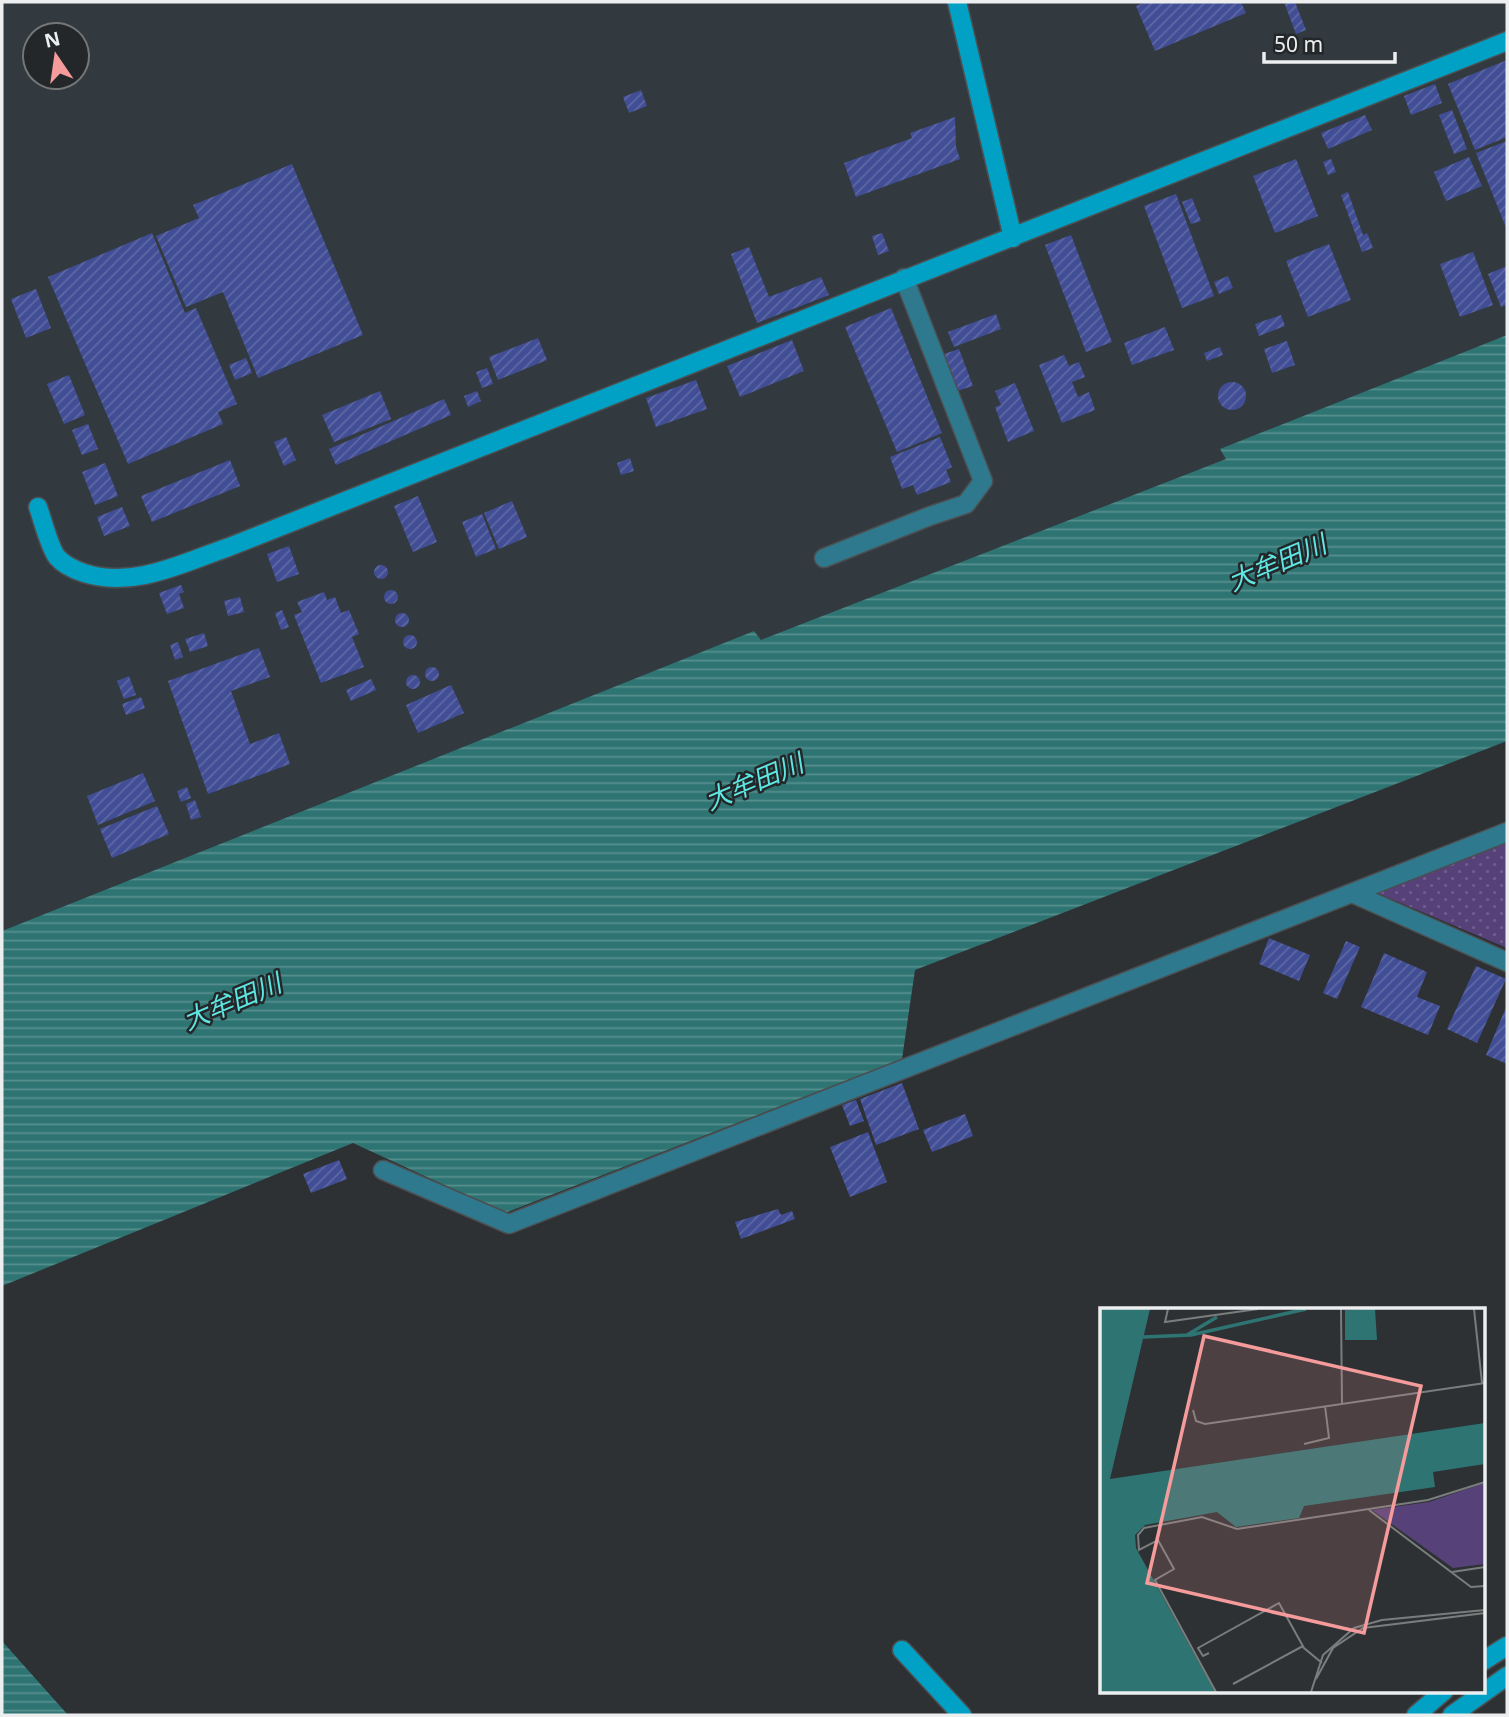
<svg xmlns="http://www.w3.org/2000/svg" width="1509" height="1717" viewBox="0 0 1509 1717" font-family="'Noto Sans','Noto Sans JP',sans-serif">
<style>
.built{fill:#323a40;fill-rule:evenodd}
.park{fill:url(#park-dots)}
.water{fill:url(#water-rules)}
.building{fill:url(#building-hatch)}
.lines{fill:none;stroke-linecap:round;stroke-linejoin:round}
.street-casing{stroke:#4c4f51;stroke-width:21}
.secondary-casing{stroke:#4c4f51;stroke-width:21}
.street{stroke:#2f798f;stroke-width:18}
.secondary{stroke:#00a1c4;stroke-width:18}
.labels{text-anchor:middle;stroke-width:5;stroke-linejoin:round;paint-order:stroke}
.water-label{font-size:26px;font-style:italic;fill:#5ee6e3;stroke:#242729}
.inset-river{fill:none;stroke:#2e7473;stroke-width:3.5}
.inset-road{fill:none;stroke:#7a7d7e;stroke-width:2}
.view{fill:#f59b9b;fill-opacity:0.15;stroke:#f59b9b;stroke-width:3.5}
.inset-edge{fill:none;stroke:#eceeef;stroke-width:3.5}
</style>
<defs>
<pattern id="park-dots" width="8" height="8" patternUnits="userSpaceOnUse" patternTransform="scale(1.75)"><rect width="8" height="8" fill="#564278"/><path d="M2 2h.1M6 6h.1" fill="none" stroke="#6e5e8c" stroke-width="1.8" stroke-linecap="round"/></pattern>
<pattern id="water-rules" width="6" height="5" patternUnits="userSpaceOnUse" patternTransform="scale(1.75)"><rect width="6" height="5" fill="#2e7473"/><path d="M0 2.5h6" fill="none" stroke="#578f8e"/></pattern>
<pattern id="building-hatch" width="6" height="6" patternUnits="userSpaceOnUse" patternTransform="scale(1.75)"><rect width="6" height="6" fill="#414e95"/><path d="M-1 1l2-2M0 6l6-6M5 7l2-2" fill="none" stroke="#5d68a4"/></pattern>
</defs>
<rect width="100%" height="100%" fill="#2e3133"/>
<!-- built -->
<path class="built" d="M2,2H1507V335L1221,449L1227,459L760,641L754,631L2,931ZM35,35H77V77H35Z"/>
<!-- park -->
<path class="park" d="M1507,841V948L1375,892Z"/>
<!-- water -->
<path class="water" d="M1507,335V741L915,970L902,1059L505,1213L353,1143L2,1286V931L754,631L761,640L1226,459L1220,449Z
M2,1641L68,1715H2Z"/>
<!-- building -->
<path class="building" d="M1146,2H1241L1246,13L1155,51L1136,6Z
M1284,2H1295L1306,30L1296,34Z
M1507,60V137L1475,150L1448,84Z
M1435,84L1442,103L1411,115L1404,96Z
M641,90L647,106L629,113L623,97Z
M1452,110L1467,149L1454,154L1439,115Z
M1365,115L1372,130L1328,149L1321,133Z
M955,117L956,147L960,159L856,197L844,163L912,138L910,133Z
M1507,141V230L1476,153Z
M1469,157L1482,186L1446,201L1434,172Z
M1296,159L1318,216L1275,233L1253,176Z
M1331,159L1336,172L1328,175L1323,162Z
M292,164L363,335L258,378L223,292L186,307L156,236L199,218L193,205Z
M1348,192L1363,235L1367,233L1373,248L1362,252L1341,195Z
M1176,194L1214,296L1182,308L1144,206Z
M1192,198L1201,221L1191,224L1182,202Z
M152,233L185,313L196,308L237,404L218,412L223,424L128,464L48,277Z
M882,233L889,251L878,255L872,236Z
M1071,235L1112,342L1086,352L1045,245Z
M1329,244L1351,300L1308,317L1286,261Z
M749,247L769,297L821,277L829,295L757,323L731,254Z
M1473,252L1493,305L1460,317L1440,264Z
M1507,266V305L1501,307L1488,274Z
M1228,276L1233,288L1219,294L1214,282Z
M36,289L51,328L26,338L11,299Z
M891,308L942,433L897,452L845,327Z
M996,314L1001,329L954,347L948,332Z
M1281,315L1285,326L1259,336L1255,324Z
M1165,327L1174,350L1132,365L1124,343Z
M538,338L547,360L498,380L489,357Z
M792,340L804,371L740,397L727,366Z
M1287,341L1295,365L1272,373L1264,349Z
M1220,347L1223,355L1207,361L1204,353Z
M959,349L973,386L957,391L944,354Z
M1064,355L1069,366L1079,362L1085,377L1072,382L1078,397L1089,392L1095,410L1062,423L1039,365Z
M246,358L252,373L235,380L229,365Z
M487,368L493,384L482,388L476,372Z
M69,375L85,415L64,424L47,384Z
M696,380L707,409L656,427L646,398Z
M1218 396a14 14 0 1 1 28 0a14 14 0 1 1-28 0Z
M1015,383L1034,431L1008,442L995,407L1001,405L995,391Z
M380,391L391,419L334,442L322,415Z
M477,391L481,401L468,407L464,396Z
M444,399L451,415L336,465L329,449Z
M88,424L98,449L82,455L72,430Z
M286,437L296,460L284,466L274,442Z
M940,437L952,467L946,470L951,482L917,495L913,485L902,489L890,457Z
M630,458L634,471L621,475L617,463Z
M230,460L240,486L152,522L141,496Z
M105,463L118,496L95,505L82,472Z
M418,496L437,542L413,552L394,506Z
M512,501L527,537L499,549L484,513Z
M122,507L130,526L104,536L97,517Z
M482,514L496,549L476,557L462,522Z
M289,546L299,574L277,582L267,554Z
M374 572a7 7 0 1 1 14 0a7 7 0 1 1-14 0Z
M181,585L184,592L179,594L184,608L167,614L159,593Z
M384 597a7 7 0 1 1 14 0a7 7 0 1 1-14 0Z
M324,592L327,600L335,597L341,613L349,610L359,634L352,637L364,667L321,683L294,615L302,612L297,602Z
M240,597L244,612L228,616L224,601Z
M282,610L289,627L281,630L275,613Z
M395 620a7 7 0 1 1 14 0a7 7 0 1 1-14 0Z
M204,633L208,646L190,652L185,639Z
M403 642a7 7 0 1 1 14 0a7 7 0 1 1-14 0Z
M178,642L183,657L175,660L170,645Z
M259,648L270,677L231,691L250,744L279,733L290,764L208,794L168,681Z
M425 674a7 7 0 1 1 14 0a7 7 0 1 1-14 0Z
M406 682a7 7 0 1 1 14 0a7 7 0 1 1-14 0Z
M129,676L136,695L124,699L117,681Z
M371,679L376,690L351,701L346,690Z
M451,685L464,713L418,733L406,705Z
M141,697L145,708L126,715L122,704Z
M143,773L155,801L98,825L87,796Z
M187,787L191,798L181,802L177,791Z
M195,800L201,817L191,820L186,804Z
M157,806L169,834L112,858L100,829Z
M1269,938L1310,955L1299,981L1259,964Z
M1346,941L1360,947L1337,999L1323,993Z
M1384,953L1427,972L1417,997L1440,1006L1428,1035L1361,1007Z
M1476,966L1506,979L1477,1043L1447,1029Z
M1507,1005V1064L1486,1055Z
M902,1083L919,1129L876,1145L860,1099Z
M856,1100L864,1121L850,1126L842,1105Z
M965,1114L973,1136L932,1152L923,1130Z
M868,1132L887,1182L850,1197L830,1147Z
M339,1160L347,1179L311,1193L303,1174Z
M778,1209L781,1215L792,1211L795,1219L741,1239L735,1222Z"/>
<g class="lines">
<defs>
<path id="street" d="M824,558L930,516L966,504L983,481L904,278
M1352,893L1507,962
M383,1170L509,1224L1507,832"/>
<path id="secondary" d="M957,2L1013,238
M38,507C42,518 50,549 57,557C63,564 75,570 84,573C134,589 182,563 229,547L1507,41
M902,1650L962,1715
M1483,1661L1507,1646
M1416,1715L1444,1691
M1452,1715L1507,1676"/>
</defs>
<!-- street casing -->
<use href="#street" class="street-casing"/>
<!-- secondary casing -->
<use href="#secondary" class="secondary-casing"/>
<!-- street -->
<use href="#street" class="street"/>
<!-- secondary -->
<use href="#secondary" class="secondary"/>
</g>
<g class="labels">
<!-- water labels -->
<g class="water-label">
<text transform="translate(1277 563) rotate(-23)" y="9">大牟田川</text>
<text transform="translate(754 782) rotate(-23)" y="9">大牟田川</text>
<text transform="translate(232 1002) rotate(-23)" y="9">大牟田川</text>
</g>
</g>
<!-- overview -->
<g transform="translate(1100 1308)">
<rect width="385" height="385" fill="#2e3133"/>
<path d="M385,175V256L353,260L272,202L329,194Z" fill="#564278"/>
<path d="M385,185V238H378L359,227L356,202L360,193ZM342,201L343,203L347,230L327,226L315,209L314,205Z" fill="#564278"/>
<path d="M0,1H50L10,171L385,115V156L333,164L335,179L204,198L199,210L136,219L117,204L45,217L35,227L36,240L115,384H0ZM275,1L277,32H245V2Z" fill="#2e7473"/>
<path class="inset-river" d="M87,27L117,9M43,29L91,27L206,1"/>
<path class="inset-road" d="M68,1L65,14L158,1M241,1L242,96M374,1L382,75M93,102L96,113L105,116L385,75M204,136L229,130L225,98M269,202L371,279L385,278M352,264L385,259M109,345L103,348L98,340L179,295L204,340L222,355M216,371L233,340L263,320L385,305M133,376L203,338M116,384L55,272L74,261L58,232L39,242L38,227L44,220L102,209L137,221L328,192L385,174M211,384L223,347L254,320L282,312L385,302"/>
<path class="view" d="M104,28L321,78L264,325L47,275Z"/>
<rect width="385" height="385" class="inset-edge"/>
</g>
<!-- border -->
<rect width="1509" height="1717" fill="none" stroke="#eceeef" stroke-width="7"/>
<!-- north arrow -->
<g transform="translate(56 56) rotate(347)"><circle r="33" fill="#242729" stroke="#747778" stroke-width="2"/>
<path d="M0-5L12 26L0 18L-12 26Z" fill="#f59b9b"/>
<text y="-10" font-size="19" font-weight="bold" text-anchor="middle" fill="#eceeef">N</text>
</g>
<!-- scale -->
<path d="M1264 52v10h131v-10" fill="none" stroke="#eceeef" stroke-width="3.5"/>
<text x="1274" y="52" font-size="21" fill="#eceeef" stroke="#242729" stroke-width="5" paint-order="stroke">50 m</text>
</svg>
